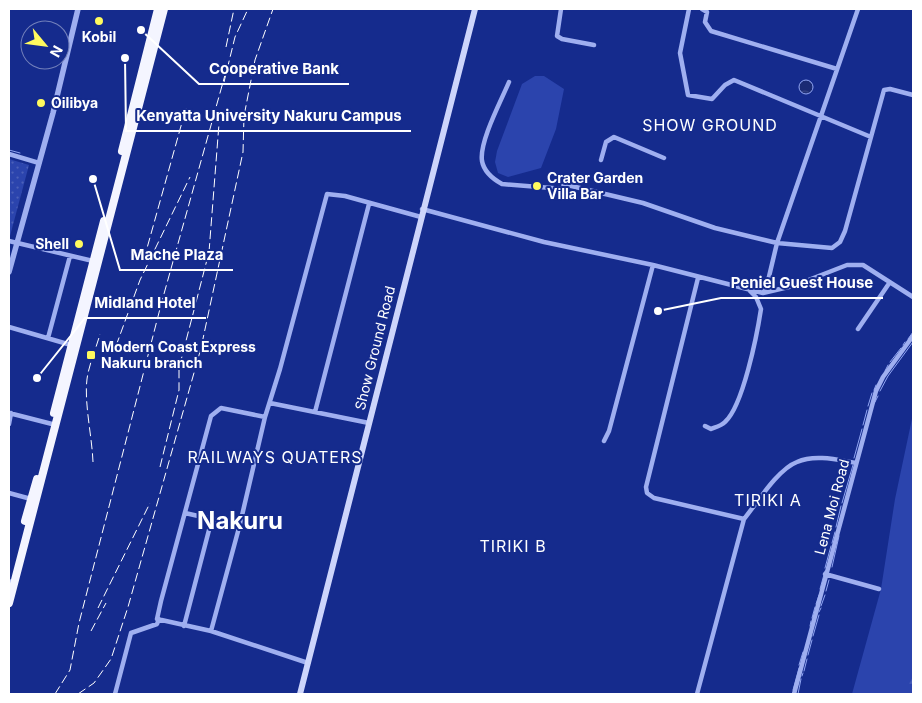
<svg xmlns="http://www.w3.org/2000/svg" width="922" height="703" viewBox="0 0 922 703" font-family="Inter,sans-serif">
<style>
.grass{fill:#2b44ad}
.forest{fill:url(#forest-firs)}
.park{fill:url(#park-dots)}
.water{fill:url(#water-waves);stroke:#91a6f3}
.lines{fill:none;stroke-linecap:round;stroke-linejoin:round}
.stream{stroke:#91a6f3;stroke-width:1}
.minor{stroke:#9faff0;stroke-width:4.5}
.tertiary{stroke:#9faff0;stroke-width:5.5}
.secondary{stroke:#cdd5fb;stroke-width:6}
.trunk{stroke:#f4f5ff;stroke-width:8}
.rail{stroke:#fff;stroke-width:1;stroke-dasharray:9 4;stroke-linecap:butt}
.poi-dot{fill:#fffa5e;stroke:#152b8d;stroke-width:2}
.labels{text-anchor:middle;stroke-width:4;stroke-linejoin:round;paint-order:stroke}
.poi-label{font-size:14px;font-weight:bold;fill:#fff;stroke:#152b8d;text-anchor:start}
.street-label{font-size:14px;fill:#fff;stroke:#152b8d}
.quarter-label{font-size:16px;letter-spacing:1px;fill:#fff;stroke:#152b8d}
.town-label{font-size:24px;font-weight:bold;fill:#fff;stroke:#152b8d}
.leader{fill:none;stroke:#fff;stroke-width:2}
.callout-dot{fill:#fff;stroke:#152b8d;stroke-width:2}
.callout-label{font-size:15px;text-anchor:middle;font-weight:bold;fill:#fff;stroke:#152b8d;stroke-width:4;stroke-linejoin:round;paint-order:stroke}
</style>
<defs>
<pattern id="forest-firs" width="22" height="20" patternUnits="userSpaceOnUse" patternTransform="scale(1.25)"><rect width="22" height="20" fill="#2b44ad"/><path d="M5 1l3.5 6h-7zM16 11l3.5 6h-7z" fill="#4b60b9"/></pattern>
<pattern id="park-dots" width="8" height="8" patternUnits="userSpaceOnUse" patternTransform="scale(1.25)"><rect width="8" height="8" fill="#2b44ad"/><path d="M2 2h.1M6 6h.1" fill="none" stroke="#4b60b9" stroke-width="1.8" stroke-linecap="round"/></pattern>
<pattern id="water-waves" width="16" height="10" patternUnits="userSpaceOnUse" patternTransform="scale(1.25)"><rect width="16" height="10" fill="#1a2a74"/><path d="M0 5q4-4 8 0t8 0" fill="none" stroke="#3c4a89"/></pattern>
</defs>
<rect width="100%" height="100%" fill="#152b8d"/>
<!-- grass -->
<path class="grass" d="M535,76H544L564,89L556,129L541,168L508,177L498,173L495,162L497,151L522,84Z
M913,414V694H852L881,589L895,499Z"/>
<!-- forest -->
<path class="forest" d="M913,657V694H904V690Z"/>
<!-- park -->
<path class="park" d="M9,159L29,165L10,236H9Z"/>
<!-- water -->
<path class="water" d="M799 87a7 7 0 1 1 14 0a7 7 0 1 1-14 0Z"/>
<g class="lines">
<!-- stream -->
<path class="stream" d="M9,150L20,153
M908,339L913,332
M903,345L905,342
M890,362L901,348
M885,371L888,365
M874,390L876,385
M880,391L888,376L913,342
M875,402L878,396
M868,406L872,393
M863,425L867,410
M854,458L862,429
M842,503L853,465
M836,527L841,506
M832,543L835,532
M832,567L839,536
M825,568L831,546
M820,589L825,571
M826,591L829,580
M816,604L819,595
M821,606L825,595
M819,612L821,608
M812,618L815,607
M810,626L811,621
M813,636L819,615
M808,655L812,640
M799,665L803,652
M804,671L807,659
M802,676L803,673
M793,690L799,668
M791,694L792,693
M798,694L801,679"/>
<!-- minor -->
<path class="minor" d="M561,9L557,36L562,39L594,45
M689,9L680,53L688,95L712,99L725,85L734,80L871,137
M702,9L707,12L705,22L711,31L837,69
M509,82C501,101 479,142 482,161C484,172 493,179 502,184L564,189
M9,154L39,163
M601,160L606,142L614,137L664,158
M563,184L643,203L715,228L777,243L832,248L840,242L845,231L884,90L890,89L913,95
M422,209L544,242L653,265L763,293L793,286L847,265H863L913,297
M9,241L93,261
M763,293L767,285L777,243L858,9
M9,327L71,345
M858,329L890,282
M48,338L70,256
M270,403L369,423
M315,412L369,204
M9,413L52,424
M9,424L11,413
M705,426L711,429C716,427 721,426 725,422C743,406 757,335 761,309L756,297L750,291
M604,441L609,431L653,265
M9,493L31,499
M185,513L216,520
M744,519C757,503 778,469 797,462C815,454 838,460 856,463
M825,574L879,589
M9,581V582
M184,626L209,530L216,520L240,524
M211,631L240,524L265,417
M308,663L211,631L157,619L161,601L211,416L221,408L265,417L280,369L327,194L345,196L421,217
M115,694L131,633L157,624L159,619
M697,694L744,519L654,498L647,493L646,487L698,278
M794,694L876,391L883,377L913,336"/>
<!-- tertiary -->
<path class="tertiary" d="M9,272L53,113L78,9"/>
<!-- secondary -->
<path class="secondary" d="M300,694L475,9"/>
<!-- trunk -->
<path class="trunk" d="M122,151L158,9
M54,413L104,221
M25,521L37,479
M9,603L164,9"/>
<!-- rail -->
<path class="rail" d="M226,47L234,9
M224,82L235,37L248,9
M144,259L186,108
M116,346L140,280L190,177
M93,462C92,436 84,403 87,379C89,364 96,349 100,334
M160,467L179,390V368L209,252L220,111
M98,608L150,503
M91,631L106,603
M55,694L70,670L79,623L162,301L225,75
M78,694L94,683L111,659L128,607L201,348L243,152L244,116L255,60L273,9"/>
</g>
<!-- markers -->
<g class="poi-dot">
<circle cx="99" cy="21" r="5"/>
<circle cx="41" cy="103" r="5"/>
<circle cx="537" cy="186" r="5"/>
<circle cx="79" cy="244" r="5"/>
<rect x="86" y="350" width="10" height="10" rx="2.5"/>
</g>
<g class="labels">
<!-- poi labels -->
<g class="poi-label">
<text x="99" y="42" text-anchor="middle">Kobil</text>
<text x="51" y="108">Oilibya</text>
<text x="547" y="183">Crater Garden<tspan x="547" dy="16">Villa Bar</tspan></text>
<text x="69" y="249" text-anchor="end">Shell</text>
<text x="101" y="352">Modern Coast Express<tspan x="101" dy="16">Nakuru branch</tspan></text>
</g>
<!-- street labels -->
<g class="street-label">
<text transform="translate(375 348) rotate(-76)" y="5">Show Ground Road</text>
<text transform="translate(832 507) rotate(-75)" y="5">Lena Moi Road</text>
</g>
<!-- quarter labels -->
<g class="quarter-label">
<text x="710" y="131">SHOW GROUND</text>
<text x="275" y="463">RAILWAYS QUATERS</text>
<text x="768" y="506">TIRIKI A</text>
<text x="513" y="552">TIRIKI B</text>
</g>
<!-- town labels -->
<g class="town-label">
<text x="240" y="529">Nakuru</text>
</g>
</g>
<!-- callouts -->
<path class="leader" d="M141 30L199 84H349M125 58L126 131H411M93 179L120 270H233M658 311L721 298H883M37 378L85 318H206"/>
<g class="callout-dot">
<circle cx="141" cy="30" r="5"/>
<circle cx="125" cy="58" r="5"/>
<circle cx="93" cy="179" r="5"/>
<circle cx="658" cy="311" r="5"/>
<circle cx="37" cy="378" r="5"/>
</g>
<g class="callout-label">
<text x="274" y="74">Cooperative Bank</text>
<text x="269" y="121">Kenyatta University Nakuru Campus</text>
<text x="177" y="260">Mache Plaza</text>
<text x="802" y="288">Peniel Guest House</text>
<text x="145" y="308">Midland Hotel</text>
</g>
<!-- border -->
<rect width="922" height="703" fill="none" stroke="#ffffff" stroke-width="20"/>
<!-- north arrow -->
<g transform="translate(45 45) rotate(119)"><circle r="24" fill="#152b8d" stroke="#7380bb"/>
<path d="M0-4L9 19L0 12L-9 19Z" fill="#fffa5e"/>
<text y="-8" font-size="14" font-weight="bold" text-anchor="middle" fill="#ffffff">N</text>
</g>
</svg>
